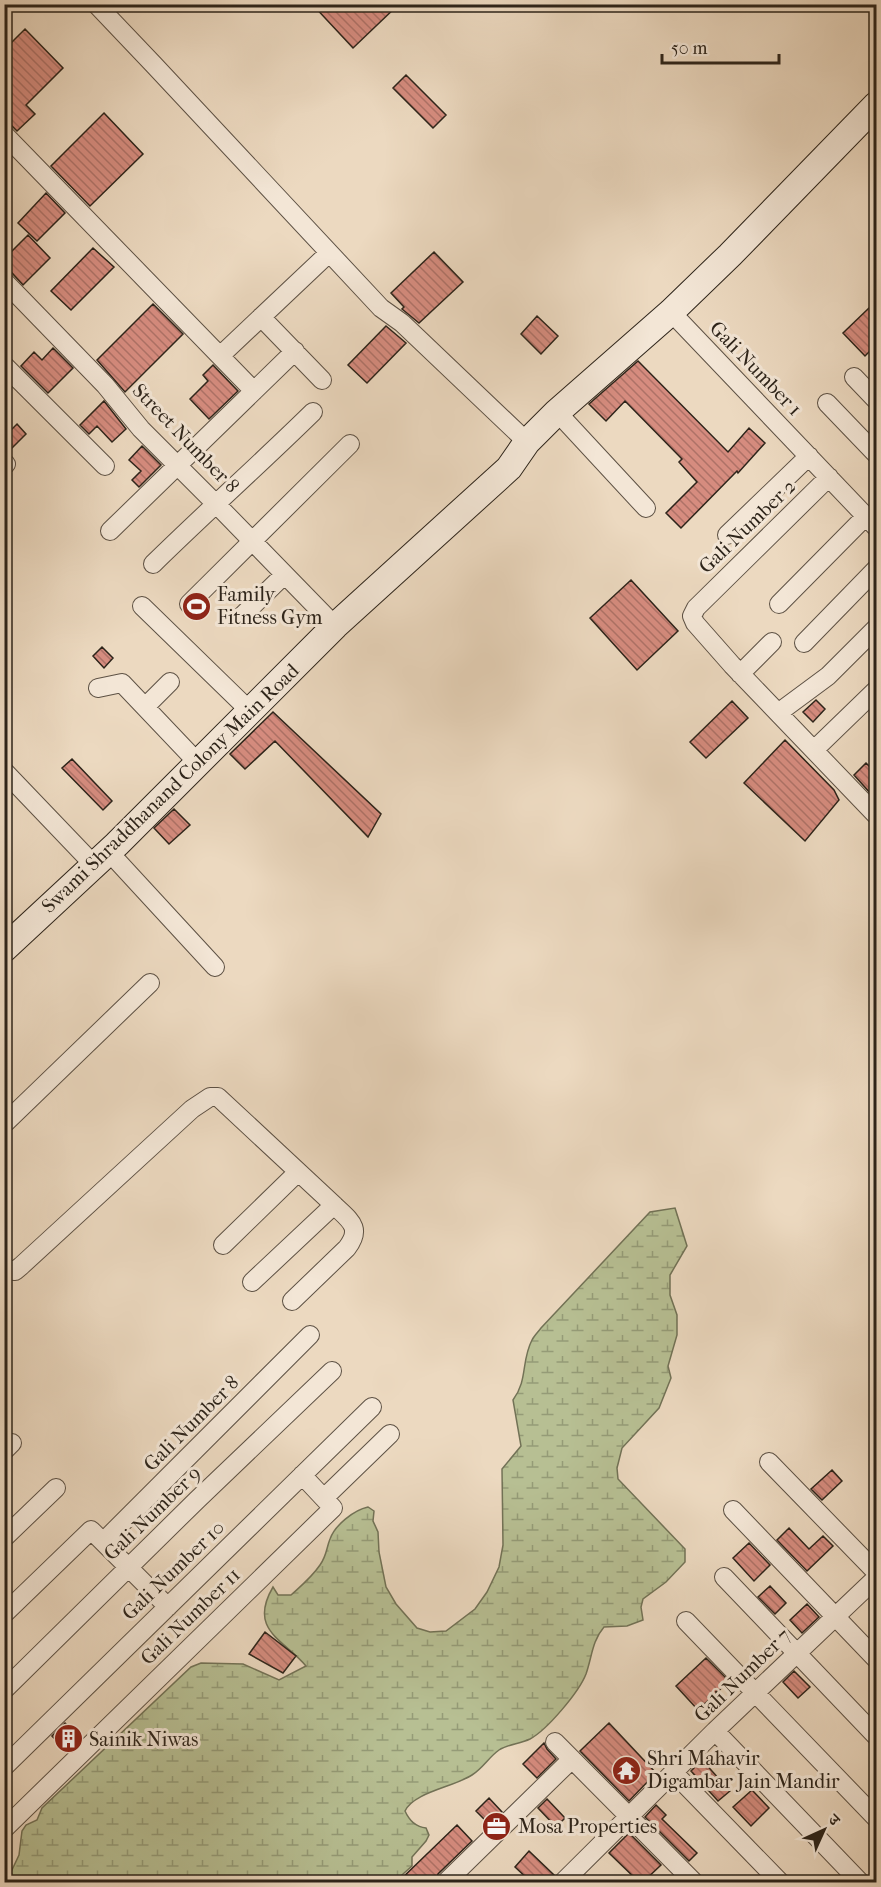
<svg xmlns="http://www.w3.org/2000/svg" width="881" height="1887" viewBox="0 0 881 1887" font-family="'IM FELL French Canon','Noto Serif Devanagari',serif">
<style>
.wetland{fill:url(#wetland-marsh);stroke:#727256;stroke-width:1.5}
.building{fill:url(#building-back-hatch);stroke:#2d241a;stroke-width:1.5}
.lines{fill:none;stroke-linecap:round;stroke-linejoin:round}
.street-casing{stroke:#5d5144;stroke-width:20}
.secondary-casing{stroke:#2d241a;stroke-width:28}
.street{stroke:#f3e6d6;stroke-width:18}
.secondary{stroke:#f3e6d6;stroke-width:26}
.labels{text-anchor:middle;stroke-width:6;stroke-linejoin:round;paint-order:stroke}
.street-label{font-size:20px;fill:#2d241a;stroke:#f3e6d6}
.poi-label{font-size:20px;fill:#2d241a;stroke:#f3e6d6;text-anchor:start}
</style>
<defs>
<pattern id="wetland-marsh" width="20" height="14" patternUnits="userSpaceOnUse" patternTransform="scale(1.5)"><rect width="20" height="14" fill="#b7bf93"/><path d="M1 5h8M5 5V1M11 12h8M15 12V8" fill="none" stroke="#959b77"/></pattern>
<pattern id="building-back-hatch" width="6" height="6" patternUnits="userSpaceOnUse" patternTransform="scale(1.5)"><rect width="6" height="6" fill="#d68c7f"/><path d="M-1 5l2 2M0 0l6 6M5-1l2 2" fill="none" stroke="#ae7267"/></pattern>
</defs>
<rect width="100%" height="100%" fill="#ecd9c0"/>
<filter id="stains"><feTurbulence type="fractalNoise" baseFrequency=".00333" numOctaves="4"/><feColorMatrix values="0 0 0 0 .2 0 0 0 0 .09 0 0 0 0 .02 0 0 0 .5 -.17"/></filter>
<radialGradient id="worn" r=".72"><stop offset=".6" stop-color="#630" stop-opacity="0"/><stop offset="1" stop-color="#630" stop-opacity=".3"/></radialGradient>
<!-- wetland -->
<path class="wetland" d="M675,1208L687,1246L670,1275V1295L677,1315V1335L668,1366L671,1378L659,1408L622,1448L617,1468L618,1479L685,1549V1562L666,1582L643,1599L641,1607L643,1620L627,1626L604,1627C592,1641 592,1657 586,1674C579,1692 547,1730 530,1739C520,1744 508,1744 499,1750C489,1757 483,1768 472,1775C454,1787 414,1792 405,1811C409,1820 416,1827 426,1828L429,1835L426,1841L412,1857V1866L394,1882H15L11,1872L19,1855L22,1831L26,1825L37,1820L42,1808L191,1667L201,1663L243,1664L279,1680L306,1666C283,1639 248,1630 273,1587L278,1595H291C301,1586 312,1577 320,1565C327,1555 326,1549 330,1539C335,1525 354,1510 368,1507L374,1511L373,1521L378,1532L379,1552L386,1587L396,1604L417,1628L430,1632L446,1631L475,1609L487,1592L499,1567L503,1545L502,1469L521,1446L513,1400C528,1380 521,1361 532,1340C534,1336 538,1332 541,1328L650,1212Z"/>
<!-- building -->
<path class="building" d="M312,4H399L353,48Z
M25,29L63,68L26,105L35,114L17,131L12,126L4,123V50Z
M406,75L446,115L433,128L393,88Z
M104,113L143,154L90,206L51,166Z
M46,193L65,213L37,241L18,223Z
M28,235L50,258L23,285L12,273L4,270V259Z
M93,248L114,267L71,310L51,291Z
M434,252L463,282L419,323L402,309L404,307L391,293Z
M153,304L183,334L125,392L97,360Z
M870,307L876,314V345L865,356L843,333Z
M537,316L558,336L541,354L521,334Z
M386,326L406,343L367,383L348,365Z
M53,348L73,368L48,393L21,366L34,352L42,360Z
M638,361L728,452L749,428L765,443L738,473L737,471L681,528L666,513L697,482L679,462L682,459L625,401L606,421L589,404Z
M213,365L238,391L209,419L190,399L208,381L203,375Z
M104,401L126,429L112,442L97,426L89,434L80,425Z
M17,424L26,434L11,449L4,442V437Z
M142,446L161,465L139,487L132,480L141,471L129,460Z
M631,580L678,631L637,670L590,618Z
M102,647L113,658L104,668L93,656Z
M816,700L825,709L813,722L803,712Z
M732,701L748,718L706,758L690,742Z
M273,712L381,814L368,837L275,741L245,769L230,754Z
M785,740L834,790L839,800L805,841L744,783Z
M72,759L112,801L103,810L62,768Z
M866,763L876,773V790L872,795L854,775Z
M174,809L190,825L169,844L154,828Z
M832,1470L842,1481L822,1500L811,1489Z
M789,1528L809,1549L823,1536L833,1546L807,1571L777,1540Z
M749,1543L770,1565L754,1581L733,1558Z
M770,1586L786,1603L775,1614L758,1597Z
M807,1604L819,1617L802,1633L790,1620Z
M265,1632L296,1656L283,1673L249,1654Z
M706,1658L729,1681L698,1710L676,1686Z
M794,1671L810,1687L798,1698L783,1682Z
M65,1723L80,1739L67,1752L52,1736Z
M609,1723L656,1773L629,1801L580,1751Z
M544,1743L547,1749L556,1759L537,1778L523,1764Z
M702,1760L730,1791L718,1801L691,1771Z
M752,1790L769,1808L751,1826L733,1807Z
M489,1798L502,1812L489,1824L476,1811Z
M547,1799L565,1818L556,1827L538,1808Z
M656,1805L666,1815L662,1819L697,1853L689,1861L645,1817Z
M457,1825L472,1841L438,1874L435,1882H398Z
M629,1833L661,1865L643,1882H639L609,1853Z
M529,1851L554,1875L552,1882H531L515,1867Z"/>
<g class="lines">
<defs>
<path id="street" d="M96,4L154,65L381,308L402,323L527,442
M4,134L254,391
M4,281L105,385L141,429L221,509L335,626
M671,312L876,527
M261,317L322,380
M220,356L329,253
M4,365L105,466
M854,377L876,400
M827,403L876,454
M557,412L646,508
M4,463L6,464
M829,477L696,608L692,616L695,623L732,665L876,815
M110,531L295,351
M727,535L809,456
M153,564C206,512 261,463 313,412
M189,604L350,444
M779,604L866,516
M142,606L250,711
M241,617L284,575
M804,643L876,569
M740,674L772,642
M98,688L122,683L198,763
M145,707L170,682
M778,713L828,676L876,628
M814,750L876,690
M4,771L94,865
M109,852L215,967
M4,1124L150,983
M223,1245L298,1172
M4,1270L15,1271L21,1266L192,1109L210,1097H218L334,1205C349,1220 363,1227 347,1248L292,1301
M252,1282L334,1205
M4,1451L12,1443
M769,1462L876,1572
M324,1498L390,1434
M733,1510L876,1659
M4,1538L56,1488
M103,1542L310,1335
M724,1577L876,1736
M4,1614L91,1530L168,1607
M686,1621L876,1818
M4,1690L197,1500L332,1371
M715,1731L860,1882
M555,1742L694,1882
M4,1767L372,1407
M673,1772L780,1882
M4,1829L333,1508L302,1475
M446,1882L572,1759
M563,1882L715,1731L876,1578"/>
<path id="secondary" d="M4,949L117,844L335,626L509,468L527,442L557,412L671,312L730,255L876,105"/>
</defs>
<!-- street casing -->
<use href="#street" class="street-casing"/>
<!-- secondary casing -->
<use href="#secondary" class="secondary-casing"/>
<!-- street -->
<use href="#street" class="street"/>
<!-- secondary -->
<use href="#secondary" class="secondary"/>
</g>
<!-- icons -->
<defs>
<symbol id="stadium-disc" viewBox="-11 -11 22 22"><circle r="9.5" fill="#8f2418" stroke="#f3e6d6"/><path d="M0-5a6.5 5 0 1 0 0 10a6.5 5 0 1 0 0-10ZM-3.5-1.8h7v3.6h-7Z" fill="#fff"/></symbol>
<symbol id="building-disc" viewBox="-11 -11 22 22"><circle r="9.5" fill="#8f2418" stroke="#f3e6d6"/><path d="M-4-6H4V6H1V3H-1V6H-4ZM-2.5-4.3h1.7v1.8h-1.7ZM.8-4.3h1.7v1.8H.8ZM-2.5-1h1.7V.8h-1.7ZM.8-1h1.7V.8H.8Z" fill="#fff"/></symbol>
<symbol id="temple-disc" viewBox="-11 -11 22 22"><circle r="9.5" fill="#8f2418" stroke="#f3e6d6"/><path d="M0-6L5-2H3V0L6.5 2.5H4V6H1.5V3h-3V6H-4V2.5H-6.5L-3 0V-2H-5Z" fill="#fff"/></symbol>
<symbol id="office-disc" viewBox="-11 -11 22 22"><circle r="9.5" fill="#8f2418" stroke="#f3e6d6"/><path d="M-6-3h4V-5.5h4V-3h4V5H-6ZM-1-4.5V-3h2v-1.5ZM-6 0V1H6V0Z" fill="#fff"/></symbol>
</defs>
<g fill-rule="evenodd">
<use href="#stadium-disc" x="180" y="590" width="33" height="33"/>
<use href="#building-disc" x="52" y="1722" width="33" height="33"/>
<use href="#temple-disc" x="610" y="1754" width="33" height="33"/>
<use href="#office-disc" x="480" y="1810" width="33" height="33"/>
</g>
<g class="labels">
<!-- street labels -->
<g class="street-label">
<text transform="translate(756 368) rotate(46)" y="7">Gali Number 1</text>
<text transform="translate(186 438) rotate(46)" y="7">Street Number 8</text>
<text transform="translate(747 526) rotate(-44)" y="7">Gali Number 2</text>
<text transform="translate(170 788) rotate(-44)" y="7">Swami Shraddhanand Colony Main Road</text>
<text transform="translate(191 1423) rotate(-45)" y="7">Gali Number 8</text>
<text transform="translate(152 1513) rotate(-44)" y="7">Gali Number 9</text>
<text transform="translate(173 1570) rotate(-44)" y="7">Gali Number 10</text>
<text transform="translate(190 1616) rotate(-44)" y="7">Gali Number 11</text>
<text transform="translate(742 1675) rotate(-44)" y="7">Gali Number 7</text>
</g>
<!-- poi labels -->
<g class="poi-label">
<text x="217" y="601">Family<tspan x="217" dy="23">Fitness Gym</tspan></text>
<text x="89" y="1746">Sainik Niwas</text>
<text x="647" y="1765">Shri Mahavir<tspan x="647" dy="23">Digambar Jain Mandir</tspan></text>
<text x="518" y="1833">Mosa Properties</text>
</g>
</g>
<!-- margin -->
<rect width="881" height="1887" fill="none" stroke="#ecd9c0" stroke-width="24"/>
<rect x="6" y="6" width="869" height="1875" fill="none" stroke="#2d241a" stroke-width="3"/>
<rect x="12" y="12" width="857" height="1863" fill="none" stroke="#2d241a" stroke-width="1.5"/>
<!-- north arrow -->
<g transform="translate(824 1830) rotate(45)" stroke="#f3e6d6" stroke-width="4.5" paint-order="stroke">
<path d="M0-4.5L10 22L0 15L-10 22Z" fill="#2d241a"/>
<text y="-9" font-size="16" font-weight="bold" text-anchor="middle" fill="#2d241a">उ</text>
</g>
<!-- scale -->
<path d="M662 54v9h117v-9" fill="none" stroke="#2d241a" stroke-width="3"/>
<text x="671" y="54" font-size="18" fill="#2d241a" stroke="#f3e6d6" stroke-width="4.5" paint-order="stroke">50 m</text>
<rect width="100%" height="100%" filter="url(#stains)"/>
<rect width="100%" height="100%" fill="url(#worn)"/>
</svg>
